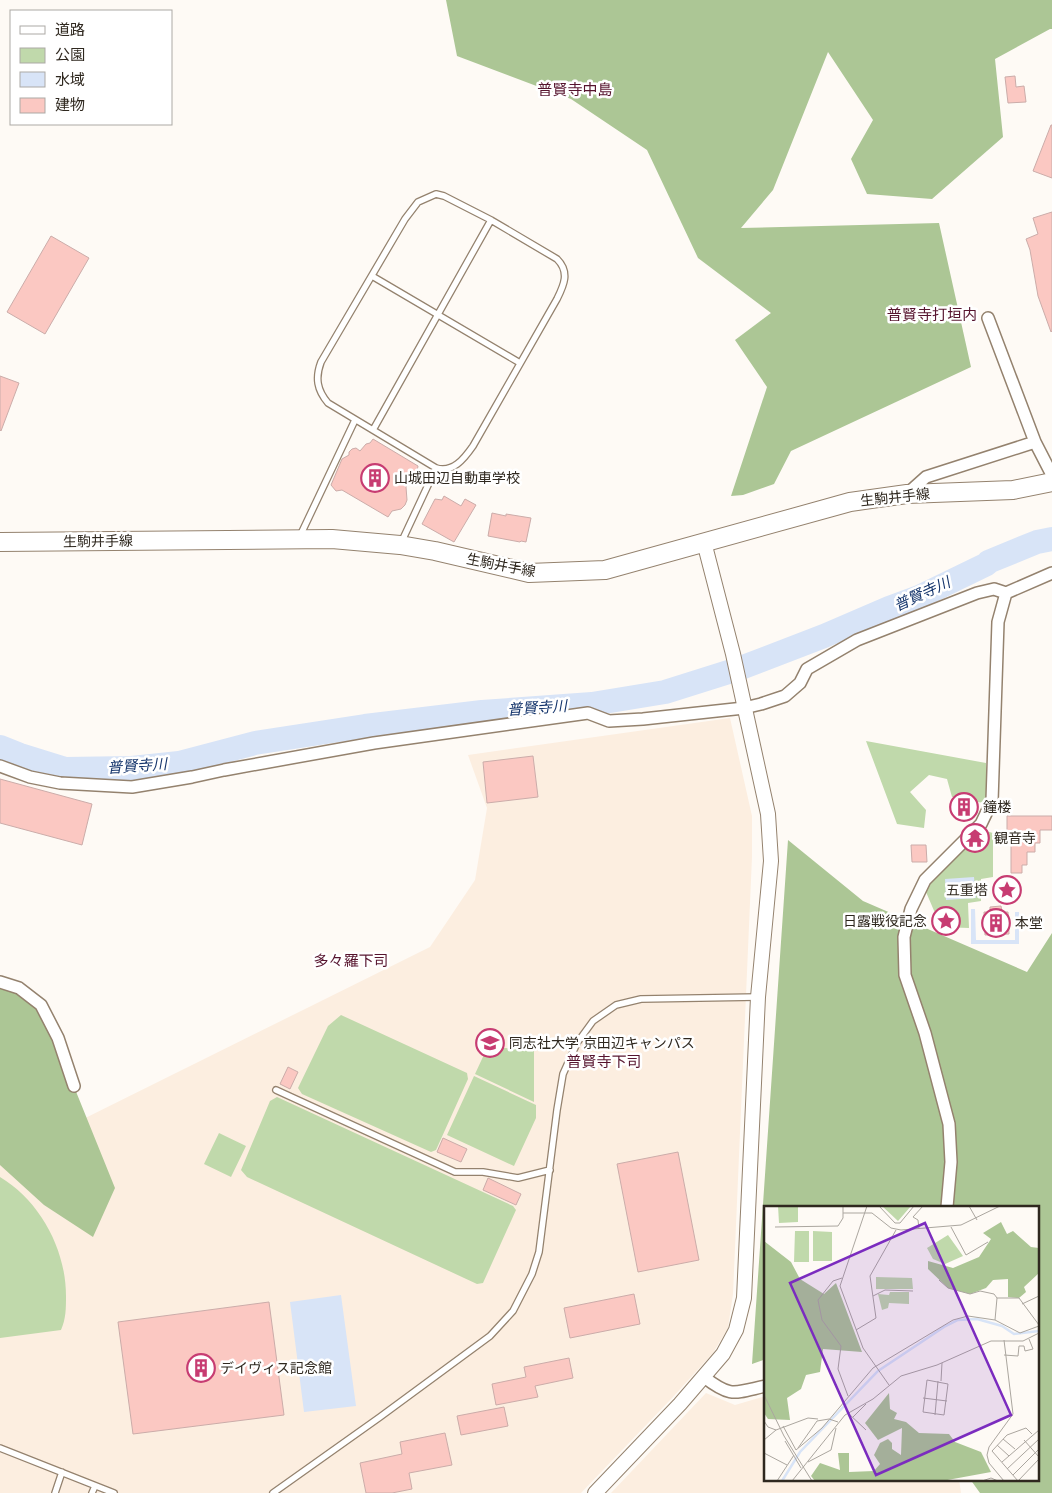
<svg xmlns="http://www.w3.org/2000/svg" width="1052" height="1493" viewBox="0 0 1052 1493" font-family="'Noto Sans','Noto Sans JP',sans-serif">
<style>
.education{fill:#fceee0}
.green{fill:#c0d9ab}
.forest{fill:#acc695}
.water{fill:#d8e4f7}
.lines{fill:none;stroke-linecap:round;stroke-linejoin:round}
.river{stroke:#d8e4f7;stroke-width:24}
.building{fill:#fbc8c2;stroke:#cbaca9}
.service-casing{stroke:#94826e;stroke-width:8}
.minor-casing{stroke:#94826e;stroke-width:14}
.tertiary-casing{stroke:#94826e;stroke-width:16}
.primary-casing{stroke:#94826e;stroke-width:20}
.service{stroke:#fff;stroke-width:5.5}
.minor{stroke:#fff;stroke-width:11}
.tertiary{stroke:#fff;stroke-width:14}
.primary{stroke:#fff;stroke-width:18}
.labels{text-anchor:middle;stroke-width:5;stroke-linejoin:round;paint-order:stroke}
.poi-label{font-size:14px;fill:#2f281f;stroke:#fff;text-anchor:start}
.street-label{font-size:14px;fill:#2f281f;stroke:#fff}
.neighbourhood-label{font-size:15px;fill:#56142e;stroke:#fff}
.water-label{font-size:15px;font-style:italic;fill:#15356c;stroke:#fff}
.inset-river{fill:none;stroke:#d8e4f7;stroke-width:2.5}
.inset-road{fill:none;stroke:#aba69f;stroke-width:1}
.view{fill:#7b2cbf;fill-opacity:0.15;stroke:#7b2cbf;stroke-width:2.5}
.inset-edge{fill:none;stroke:#2f281f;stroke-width:2.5}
</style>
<rect width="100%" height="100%" fill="#fefaf5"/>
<!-- education -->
<path class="education" d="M730,718L752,816V857L733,1294L728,1328L713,1353L672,1398L581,1493H0V1142L43,1139L430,947L475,880L487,808L468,755Z
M706,1393L735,1405L766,1396V1479H959L961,1493H611Z"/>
<!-- green -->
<path class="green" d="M866,741L986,763L988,803L976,802L972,796L952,797L947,779L929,775L910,792L926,810L924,828L897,824Z
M982,830L993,833V877L981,879V901L968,903L969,928L941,927L926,892L928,886Z
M341,1015L467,1073L468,1079L436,1150L431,1152L302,1094L298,1088L328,1026Z
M488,1046L534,1051V1102L475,1074Z
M474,1076L536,1105V1118L514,1166L447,1135Z
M277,1097L513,1206L516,1210L483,1283L477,1284L247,1177L241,1170L270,1101Z
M219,1133L246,1146L231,1177L204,1164Z
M0,1177C40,1201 66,1249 66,1296C66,1308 66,1319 61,1330L0,1338Z"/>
<!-- forest -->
<path class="forest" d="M446,0H1052V29H1050L995,59L1003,137L932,199L867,194L851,159L873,120L828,52L773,190L741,228L939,223L971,367L791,451L774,484L743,495L731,496L767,387L735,340L771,313L698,258L647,150L571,99L457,56Z
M788,840L863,901L1027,972L1052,933V1493H980L970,1479H1038V1207H766V1359L752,1364Z
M0,982L41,1005L115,1188L93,1237L44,1205L0,1165Z"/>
<!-- water -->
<path class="water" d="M974,877L976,898L946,900L945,879Z
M971,909H975L976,940H1015V912H1019V944H971Z
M341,1295L356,1406L304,1412L290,1302Z"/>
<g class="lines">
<!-- river -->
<path class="river" d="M0,747L20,755L65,769L132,768L179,763L255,743L365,726L482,712L592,704L665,692L738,669L824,636L889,608L919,597L987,564L988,562L1037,542L1052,539"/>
</g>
<!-- building -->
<path class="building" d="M1015,76L1016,87L1024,86L1026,102L1008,103L1005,77Z
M1051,125H1052V178L1033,171Z
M1052,212V331L1051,332L1038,296L1030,250L1026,239L1038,234L1033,218Z
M51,236L89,258L45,334L7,312Z
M0,376L19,383L1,431L0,430Z
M373,439L418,466L416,477L409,483L406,487L407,500L405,505L401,509L392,511L388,517L342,490L336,491L331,485L342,459L349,455V452L352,449L356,448L360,451L366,444L370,443Z
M444,496L461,506L465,499L476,505L454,542L422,524L435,499L442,500Z
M492,513L506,516V514L531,518L526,542L521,541L520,542L488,536Z
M533,756L538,797L487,803L483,762Z
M0,779L92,804L82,845L0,823Z
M1007,816H1052V830H1040V843H1035V852H1027V865H1022V873H1011V843H1007Z
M911,845H926L927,862H912Z
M1001,906L1002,912H1008L1009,934L985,935L984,912H990V907Z
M288,1067L298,1072L290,1089L280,1084Z
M443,1138L467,1149L461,1162L437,1152Z
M678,1152L699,1260L638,1272L617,1164Z
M488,1178L521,1194L516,1205L483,1190Z
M634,1294L640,1324L570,1338L564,1308Z
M269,1302L284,1415L133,1434L118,1322Z
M569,1358L573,1378L535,1386L538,1397L496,1405L492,1384L526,1377L524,1367Z
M504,1407L508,1426L461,1435L457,1416Z
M445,1433L452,1465L409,1473L412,1489L392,1493H366L360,1463L402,1454L400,1442Z"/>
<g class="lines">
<defs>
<path id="service" d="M436,194L444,196L491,220L557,259C570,272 564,285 557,299L473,446C464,459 453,473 436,468L328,403C317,390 315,378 321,362L405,219L418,202Z
M372,276L520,363
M373,430L491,220
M300,536L355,420
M401,543L436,468
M276,1090L455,1172H483L518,1178L550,1170
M0,1448L114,1493
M55,1493L62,1472
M92,1493L95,1486
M273,1493L380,1417L490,1336L513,1311L532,1274L539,1252L557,1110L563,1074L577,1043L593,1021L616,1005L641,999L758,997"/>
<path id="minor" d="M988,318L1035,442L1052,475
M907,494L926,477L1035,442
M0,766L30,777L60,783L132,787L192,777L224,770L374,743L588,713L609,721L643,719L744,708L761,704L785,696L800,683L807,669L857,640L977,593L994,589L1006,593L1052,573
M0,982L19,988L41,1005L58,1038L74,1086
M947,1207L951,1162L949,1124L925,1033L905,975L904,937L911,909L925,880L981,824L992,801L998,622L1006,593
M704,1377C731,1398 734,1393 766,1386"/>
<path id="tertiary" d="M595,1493L680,1404L723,1354L736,1330L744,1298L758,997L771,861L768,814L733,654L704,542"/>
<path id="primary" d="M0,542L332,539L400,545L435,551L529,573L605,570L850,502L907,494L1013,490L1052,482"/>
</defs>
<!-- service casing -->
<use href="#service" class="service-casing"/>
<!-- minor casing -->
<use href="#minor" class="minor-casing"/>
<!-- tertiary casing -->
<use href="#tertiary" class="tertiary-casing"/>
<!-- primary casing -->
<use href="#primary" class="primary-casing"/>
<!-- service -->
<use href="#service" class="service"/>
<!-- minor -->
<use href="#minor" class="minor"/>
<!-- tertiary -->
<use href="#tertiary" class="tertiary"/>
<!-- primary -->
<use href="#primary" class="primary"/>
</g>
<!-- icons -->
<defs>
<symbol id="building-ring" viewBox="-11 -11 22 22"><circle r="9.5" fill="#fff" stroke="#c73c72" stroke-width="1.5"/><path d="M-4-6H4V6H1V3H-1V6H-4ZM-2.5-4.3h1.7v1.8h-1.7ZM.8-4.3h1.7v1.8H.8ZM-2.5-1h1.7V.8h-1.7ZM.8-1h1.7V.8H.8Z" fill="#c73c72"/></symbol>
<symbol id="temple-ring" viewBox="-11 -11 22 22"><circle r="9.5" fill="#fff" stroke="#c73c72" stroke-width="1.5"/><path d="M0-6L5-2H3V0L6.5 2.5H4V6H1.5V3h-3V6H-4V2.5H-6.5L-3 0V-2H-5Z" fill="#c73c72"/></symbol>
<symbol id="sight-ring" viewBox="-11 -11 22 22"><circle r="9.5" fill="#fff" stroke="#c73c72" stroke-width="1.5"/><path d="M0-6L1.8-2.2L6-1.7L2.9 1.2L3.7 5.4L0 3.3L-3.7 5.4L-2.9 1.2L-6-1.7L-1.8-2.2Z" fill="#c73c72"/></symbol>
<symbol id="university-ring" viewBox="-11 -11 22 22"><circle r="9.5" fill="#fff" stroke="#c73c72" stroke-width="1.5"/><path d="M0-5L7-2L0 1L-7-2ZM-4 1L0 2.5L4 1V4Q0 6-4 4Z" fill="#c73c72"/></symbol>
</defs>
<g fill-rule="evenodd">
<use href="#building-ring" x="359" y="462" width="32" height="32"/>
<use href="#building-ring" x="948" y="791" width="32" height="32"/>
<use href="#temple-ring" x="959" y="822" width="32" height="32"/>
<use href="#sight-ring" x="991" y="874" width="32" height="32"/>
<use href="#sight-ring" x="930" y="905" width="32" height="32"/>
<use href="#building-ring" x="980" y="907" width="32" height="32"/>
<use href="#university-ring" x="474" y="1027" width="32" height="32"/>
<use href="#building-ring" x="185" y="1352" width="32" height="32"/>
</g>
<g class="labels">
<!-- poi labels -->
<g class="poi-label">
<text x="394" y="483">山城田辺自動車学校</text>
<text x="983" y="812">鐘楼</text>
<text x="994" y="843">観音寺</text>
<text x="988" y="895" text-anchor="end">五重塔</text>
<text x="927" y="926" text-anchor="end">日露戦役記念</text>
<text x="1015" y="928">本堂</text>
<text x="509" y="1048">同志社大学 京田辺キャンパス</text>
<text x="220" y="1373">デイヴィス記念館</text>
</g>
<!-- street labels -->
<g class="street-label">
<text transform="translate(895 497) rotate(-6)" y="5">生駒井手線</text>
<text transform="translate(98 541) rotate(-1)" y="5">生駒井手線</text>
<text transform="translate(501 565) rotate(11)" y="5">生駒井手線</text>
</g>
<!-- neighbourhood labels -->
<g class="neighbourhood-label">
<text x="575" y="95">普賢寺中島</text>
<text x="932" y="320">普賢寺打垣内</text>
<text x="351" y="966">多々羅下司</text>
<text x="604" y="1067">普賢寺下司</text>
</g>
<!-- water labels -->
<g class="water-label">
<text transform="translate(922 594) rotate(-25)" y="5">普賢寺川</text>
<text transform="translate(537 708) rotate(-4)" y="5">普賢寺川</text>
<text transform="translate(137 766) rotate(-4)" y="5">普賢寺川</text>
</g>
</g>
<!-- overview -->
<g transform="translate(764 1206)">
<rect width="275" height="275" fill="#fefaf5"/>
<path d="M14,0H34V16L15,17ZM118,0H147L134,15ZM31,25H45V56H30ZM49,25L68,26V55H49ZM184,29L199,50L181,58L169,53L163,42ZM112,71L148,72L149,83H112ZM126,86H145V98L125,97L124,102L118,104L114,88L125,89Z" fill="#c0d9ab"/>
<path d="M237,16L243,28L249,25L267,41L275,42V67L260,81L262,86L255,92L244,91V73L229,74L222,82L206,88L184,82L164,63V55L189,62L215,51L227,33L219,27ZM0,35L27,56L36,73L60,88L72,77L98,146L59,143L56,166L42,169L37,183L23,192L26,214L4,213L0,207ZM125,187L126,203L133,207L130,213L142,216L155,227L185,228L191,236L217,246L227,266L178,275H51L47,270L56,257L76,264L74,247H85V266L110,265L116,258L110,249L116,237L124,233L128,237V243L137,249L138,222L114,234L101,217Z" fill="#acc695"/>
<path class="inset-river" d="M18,275L36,246L114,165L180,121L194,114L213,113L238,120L250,128L275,125"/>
<path class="inset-road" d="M103,0L76,80L99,142L125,179M115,0L131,17H136L150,0M205,0L213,14M79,7H108L127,22L137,24L197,19L236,0M11,21L74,20L79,12V0M187,21L202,49L224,36M155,23L154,14L149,11L159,0M78,72L69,75L54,94L58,114L77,140L74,163L84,190M175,74L184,82L206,88L216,85L230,88L233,92H255L275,119M109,90L121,84L149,85M258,98L275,90M231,114L256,127L275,120M92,124L112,112L106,70L132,24M255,140H260L261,145L269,143L265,133M240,149L254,150L255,140M163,174L184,178L180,209L159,206ZM177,175L178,157M0,189L20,230L48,275M159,192L183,195M84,207L102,224M171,209L174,175M89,211L102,198M0,215L4,221L12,224L44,212L54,213M19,220L32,244L58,222L109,162L189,114L204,110L231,114L233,92M239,233L251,243M0,234L12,224M260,234L275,251M21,235L37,262M233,239L245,250M34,242L53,215L65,213L74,216M0,247L23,259M44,256L67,244L72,222M238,256L275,224M243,263L275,233M249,269L275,243M13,275L30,249M28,275L81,209L109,193L137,170L173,159L227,135H259L275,127M218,275L227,272L234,275M240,275L225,257L223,249L225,241L249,208L240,134M254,275L228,245L243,229L262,222L268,228M254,275L275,253"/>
<path class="view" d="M161,17L247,209L112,269L26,77Z"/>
<rect width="275" height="275" class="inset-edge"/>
</g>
<!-- legend -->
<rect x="10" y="10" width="162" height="115" fill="#ffffff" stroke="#aca9a5"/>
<rect x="20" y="26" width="25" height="8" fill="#ffffff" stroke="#aca9a5"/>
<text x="55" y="35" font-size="15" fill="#2f281f">道路</text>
<rect x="20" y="48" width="25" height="15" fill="#c0d9ab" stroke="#aca9a5"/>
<text x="55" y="60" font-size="15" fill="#2f281f">公園</text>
<rect x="20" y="72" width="25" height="15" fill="#d8e4f7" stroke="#aca9a5"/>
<text x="55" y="85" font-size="15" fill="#2f281f">水域</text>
<rect x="20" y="98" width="25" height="15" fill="#fbc8c2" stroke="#aca9a5"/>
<text x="55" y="110" font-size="15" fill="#2f281f">建物</text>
</svg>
